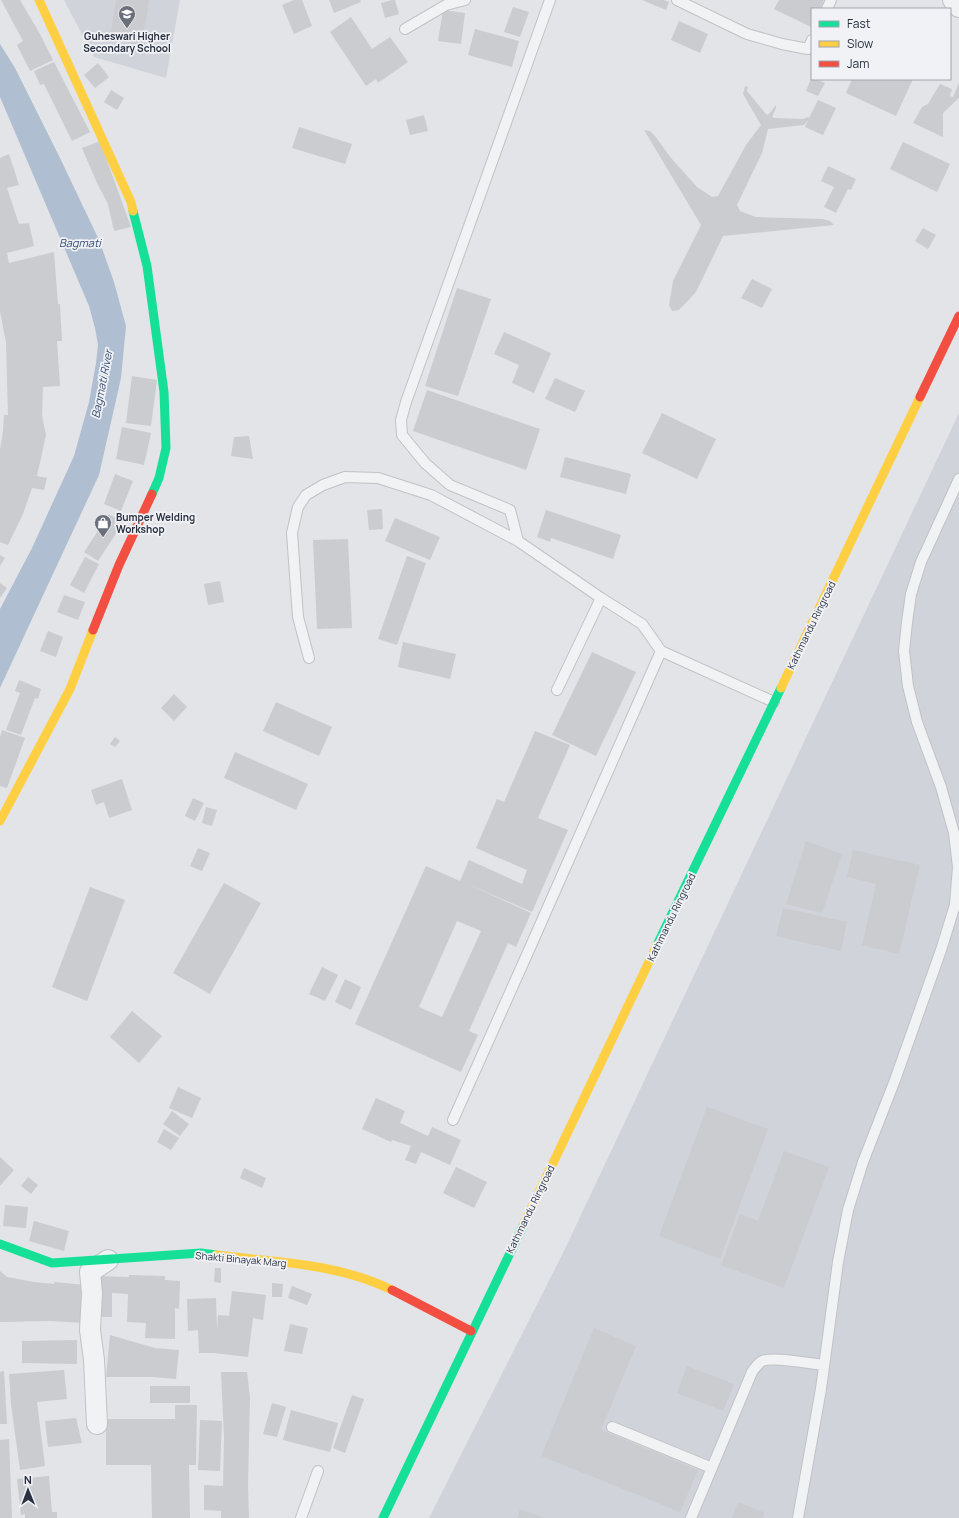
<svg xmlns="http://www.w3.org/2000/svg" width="959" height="1518" viewBox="0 0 959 1518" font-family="Manrope,sans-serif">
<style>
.built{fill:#d0d3da}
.water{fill:#b0bed2}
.building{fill:#cacccf;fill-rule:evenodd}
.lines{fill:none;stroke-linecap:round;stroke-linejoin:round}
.lane-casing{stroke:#c0c2c5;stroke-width:12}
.street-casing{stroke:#c0c2c5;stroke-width:22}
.lane{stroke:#f1f2f4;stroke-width:10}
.street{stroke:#f1f2f4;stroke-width:20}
.fast{stroke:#16e098;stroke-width:9}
.slow{stroke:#ffcf43;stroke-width:9}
.jam{stroke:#f24e42;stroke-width:9}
.labels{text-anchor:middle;stroke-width:3.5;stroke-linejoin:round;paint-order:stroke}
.poi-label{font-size:10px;font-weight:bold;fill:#293040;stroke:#f0f2f6}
.street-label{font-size:10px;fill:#293040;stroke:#f0f2f6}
.water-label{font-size:11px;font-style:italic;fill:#334c74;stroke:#f0f2f6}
</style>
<rect width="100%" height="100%" fill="#e2e4e7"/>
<!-- built -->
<path class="built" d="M64,0H180L166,78L94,57Z
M959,413V1518H429L564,1251Z"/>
<!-- water -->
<path class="water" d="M0,44L15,68L60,158L99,240L114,282L126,326L121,378L99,475L0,688V609L32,548L74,456L89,402L96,363L98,345L95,328L89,306L0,97Z"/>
<!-- building -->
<path class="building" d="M1,0H20L40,34L53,60L30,71L17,45L23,41Z
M116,0H149L142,45L110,39Z
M294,0H302L312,26L294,34L282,5Z
M329,0H360L361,2L334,13Z
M392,0H395L399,14L385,18L381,3Z
M642,0H664L669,2L666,10Z
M779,0H824L820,9H812V24L811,27L774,9Z
M513,7L529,12L520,37L504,32Z
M443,10L465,13L461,44L438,41Z
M351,17L372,49L390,37L408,62L378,83L376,79L366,86L330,32Z
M679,21L708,34L700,53L671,40Z
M475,29L519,41L512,67L468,55Z
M54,62L90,132L72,141L44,84L40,85L34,71Z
M98,63L109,77L95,88L84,75Z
M811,79H816L825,83L818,96L806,91Z
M852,79H913L896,116L846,93Z
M959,83V98L943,113V137L913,123L922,107L928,104L940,84L952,89L950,96L953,97Z
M745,86L748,87L747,91L766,114L768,115L776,105V108L772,117L774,118L803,119L808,117L809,118L818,100L836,108L823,135L805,127L808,120L804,125L768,129L762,153L737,205L740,211L756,217L823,219L830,221L834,225L723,236L696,292L679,310L672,311L669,305L673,281L701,225L644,130L650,131L655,136L671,158L697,187L712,197L718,196L746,145L761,125L743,94Z
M111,90L124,98L117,110L104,102Z
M424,115L428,131L410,135L406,120Z
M299,127L352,144L345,164L292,148Z
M100,141L131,227L114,231L108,204L97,183L82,148Z
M903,142L950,164L937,192L890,169Z
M9,154L19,185L7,188L19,224L29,223L34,246L7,253L9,263L54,252L58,304H60L62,341H57L60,386L43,387L42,416L46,435L37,476L47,478L44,490L32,488L23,514L8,545L0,542V449L3,431L4,415H8L6,343L0,311V158Z
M828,166L856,179L851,190L848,189L836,213L824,207L834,187L821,181Z
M923,228L936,235L928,249L915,241Z
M752,279L772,289L762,308L741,298Z
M457,288L491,299L458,396L425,386Z
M504,332L551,353L534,393L512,383L519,365L494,354Z
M132,376L157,380L151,426L126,423Z
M555,378L585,391L575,412L545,399Z
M427,390L540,429L526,470L413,431Z
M662,413L716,439L697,479L642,453Z
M122,427L151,433L144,465L116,459Z
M249,436L253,459L231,456L234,437Z
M565,457L631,474L626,494L560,477Z
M115,474L133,481L121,511L104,504Z
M382,509L383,529L369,530L367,510Z
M546,510L621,535L613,559L551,538L550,542L537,537Z
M109,514L123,523L98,561L84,552Z
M395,518L440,537L430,560L385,541Z
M348,539L352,628L317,629L313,540Z
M0,555L5,558L0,566Z
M407,556L426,563L397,645L378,639Z
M85,557L99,564L84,593L70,585Z
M220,581L224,602L208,605L204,584Z
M0,583L7,588L0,598Z
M64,595L85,602L78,620L57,612Z
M48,631L63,637L56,657L40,651Z
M403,642L456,654L450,679L398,667Z
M592,652L636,672L596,756L552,735Z
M19,680L41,689L38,699L35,698L21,735L6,730L20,693L15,691Z
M174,694L187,707L174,721L161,708Z
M276,702L332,727L319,756L263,731Z
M2,730L25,738L7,788L0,786V737Z
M535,731L570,745L538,818L568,830L532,912L465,883L531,913L516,947L508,943L469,1031L478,1035L461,1072L355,1024L426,866L460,881L469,860L522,884L527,870L476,848L497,799L504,802ZM457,921L481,931L442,1017L419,1007Z
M115,737L120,741L115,747L110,744Z
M235,752L308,784L296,810L224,778Z
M122,779L132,810L109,818L104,802L96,805L91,790Z
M193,798L204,803L195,821L185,816Z
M206,807L217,810L212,826L202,823Z
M806,841L842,854L822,913L786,904Z
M198,848L210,853L202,871L190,866Z
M853,850L920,865L899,954L862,945L876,884L847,877Z
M224,883L261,903L210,994L173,973Z
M90,887L125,900L87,1001L52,987Z
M783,908L847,922L841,951L776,936Z
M322,967L338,975L325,1001L309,994Z
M345,979L361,987L351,1010L335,1002Z
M132,1011L162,1036L139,1063L110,1037Z
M178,1087L201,1098L192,1118L169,1108Z
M376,1098L405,1111L400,1123L428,1136L432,1127L461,1140L450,1165L421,1152L416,1164L405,1160L411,1146L392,1140L391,1142L362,1129Z
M707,1107L768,1129L720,1259L659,1236Z
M172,1111L189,1124L180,1136L163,1124Z
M164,1129L179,1138L171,1150L157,1142Z
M784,1151L829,1167L784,1288L721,1265L740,1214L758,1221Z
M0,1157L14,1170L0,1186Z
M456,1167L487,1182L474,1208L443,1193Z
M244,1168L266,1178L262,1188L240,1178Z
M28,1177L38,1185L31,1194L21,1186Z
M5,1205L28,1207L26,1228L3,1226Z
M34,1221L69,1231L64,1251L29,1241Z
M215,1268H221V1283L214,1282Z
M0,1271L7,1277L34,1282L54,1284V1282L86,1285L83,1323L51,1321L0,1322Z
M129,1275L165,1276V1280L180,1281L179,1309L175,1308V1339L145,1338L146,1323L127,1322L128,1294L112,1293V1317H94L95,1276L129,1277Z
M272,1283L283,1284L282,1297H272Z
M292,1286L312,1294L307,1305L288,1298Z
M232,1291L266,1295L263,1320L253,1318L248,1357L214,1353H199L198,1330L188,1331L187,1299L216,1298L217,1330L218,1315L229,1316Z
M290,1324L308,1328L302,1354L284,1351Z
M594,1328L636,1346L601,1430L698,1470L680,1512L541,1456Z
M110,1335L155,1348L179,1350L176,1379L152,1377H106Z
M77,1340V1364L22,1363V1341Z
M687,1366L734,1384L723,1411L677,1393Z
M64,1370L67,1399L37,1402L45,1466L20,1470L11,1404L9,1374Z
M4,1371L7,1424H0V1372Z
M221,1372H247L250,1397L248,1485L249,1518H221V1511L204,1510V1485L223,1486L224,1437Z
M150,1386H190V1403H150Z
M352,1395L364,1399L345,1453L333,1448Z
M272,1403L286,1407L277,1437L263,1434Z
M175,1405H197L196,1465H189L190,1518H152L151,1465H106V1419H175Z
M291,1410L338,1423L330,1452L283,1440Z
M76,1418L82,1443L48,1447L45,1421Z
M200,1420L222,1421L220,1471L198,1470Z
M9,1439L12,1518H0V1440Z
M49,1476L52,1512H57V1518H25V1514L21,1515L17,1479Z
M738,1502L765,1513L762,1518H732Z
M520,1509L544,1518H517Z"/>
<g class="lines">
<defs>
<path id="lane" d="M550,0L406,402L401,420L402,435L425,463L450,485L510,510L518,541L601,598L557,690
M677,0L747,34L782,44L808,49L812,40
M827,9L831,0
M405,29L446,5L465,0
M601,598L642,624L661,651
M309,658L298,617L292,533L298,507L306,495L323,485L345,477L378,478L431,495L518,541
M453,1120L529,950L661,651L774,702
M612,1427L712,1468
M301,1518L318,1471
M691,1518L752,1372C755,1368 757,1364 762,1361C774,1356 811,1364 824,1365
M798,1518L821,1389L838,1262L848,1210L863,1162L895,1080L941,950L955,905L958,867L954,833L941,787L917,722L908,686L904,651L907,622L911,594L921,562L959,479"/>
<path id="street" d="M953,0L959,7
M97,1424L94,1360L90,1330L92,1293L90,1272L108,1260"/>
</defs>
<!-- lane casing -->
<use href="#lane" class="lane-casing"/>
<!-- street casing -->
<use href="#street" class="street-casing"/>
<!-- lane -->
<use href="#lane" class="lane"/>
<!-- street -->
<use href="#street" class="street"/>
<!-- fast -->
<path class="fast" d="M133,211L147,266L164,392L166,448L159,478L152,494
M657,945L781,688
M0,1244L52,1263L201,1253L216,1255
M383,1518L523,1226"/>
<!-- slow -->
<path class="slow" d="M39,0L131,202L133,211
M781,688L920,397
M0,821L70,689L93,630
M523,1226L657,945
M216,1255C274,1262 338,1263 392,1290"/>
<!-- jam -->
<path class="jam" d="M920,397L959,316
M93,630L119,565L152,494
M392,1290L471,1331"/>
</g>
<!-- icons -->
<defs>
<symbol id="school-pin" viewBox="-11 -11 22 30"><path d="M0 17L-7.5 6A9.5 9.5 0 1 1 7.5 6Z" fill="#6a6f7a" stroke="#f0f2f6"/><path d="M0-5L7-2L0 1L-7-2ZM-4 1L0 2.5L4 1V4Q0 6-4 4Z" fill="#fff"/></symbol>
<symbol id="shop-pin" viewBox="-11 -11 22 30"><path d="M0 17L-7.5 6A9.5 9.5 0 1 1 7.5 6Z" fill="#6a6f7a" stroke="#f0f2f6"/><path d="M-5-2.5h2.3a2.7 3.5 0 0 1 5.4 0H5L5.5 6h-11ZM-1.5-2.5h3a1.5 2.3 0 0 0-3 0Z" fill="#fff"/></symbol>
</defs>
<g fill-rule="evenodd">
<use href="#school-pin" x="117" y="4" width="20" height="27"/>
<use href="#shop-pin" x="93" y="513" width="20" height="27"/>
</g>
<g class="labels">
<!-- poi labels -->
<g class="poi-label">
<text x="127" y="40">Guheswari Higher<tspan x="127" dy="12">Secondary School</tspan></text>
<text x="116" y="521" text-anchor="start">Bumper Welding<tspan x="116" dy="12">Workshop</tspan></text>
</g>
<!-- street labels -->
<g class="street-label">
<text transform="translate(811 625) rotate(-64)" y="4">Kathmandu Ringroad</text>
<text transform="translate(671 917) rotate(-64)" y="4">Kathmandu Ringroad</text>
<text transform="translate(530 1209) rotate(-64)" y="4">Kathmandu Ringroad</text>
<text transform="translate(241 1259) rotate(5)" y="4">Shakti Binayak Marg</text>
</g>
<!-- water labels -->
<g class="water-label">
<text x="80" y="247">Bagmati</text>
<text transform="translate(102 384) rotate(-79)" y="4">Bagmati River</text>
</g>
</g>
<!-- legend -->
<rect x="811" y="8" width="140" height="72" fill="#f0f2f6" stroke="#a0a4ad"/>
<rect x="819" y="21" width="20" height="6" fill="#16e098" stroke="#a0a4ad"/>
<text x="847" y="28" font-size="12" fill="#293040">Fast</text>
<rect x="819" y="41" width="20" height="6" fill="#ffcf43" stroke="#a0a4ad"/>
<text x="847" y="48" font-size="12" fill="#293040">Slow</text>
<rect x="819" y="61" width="20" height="6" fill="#f24e42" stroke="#a0a4ad"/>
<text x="847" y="68" font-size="12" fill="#293040">Jam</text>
<!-- north arrow -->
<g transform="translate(28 1490) rotate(359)" stroke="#f0f2f6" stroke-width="3" paint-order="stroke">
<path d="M0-3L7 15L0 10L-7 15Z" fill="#293040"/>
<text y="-6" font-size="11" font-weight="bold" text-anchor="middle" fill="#293040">N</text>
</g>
</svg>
